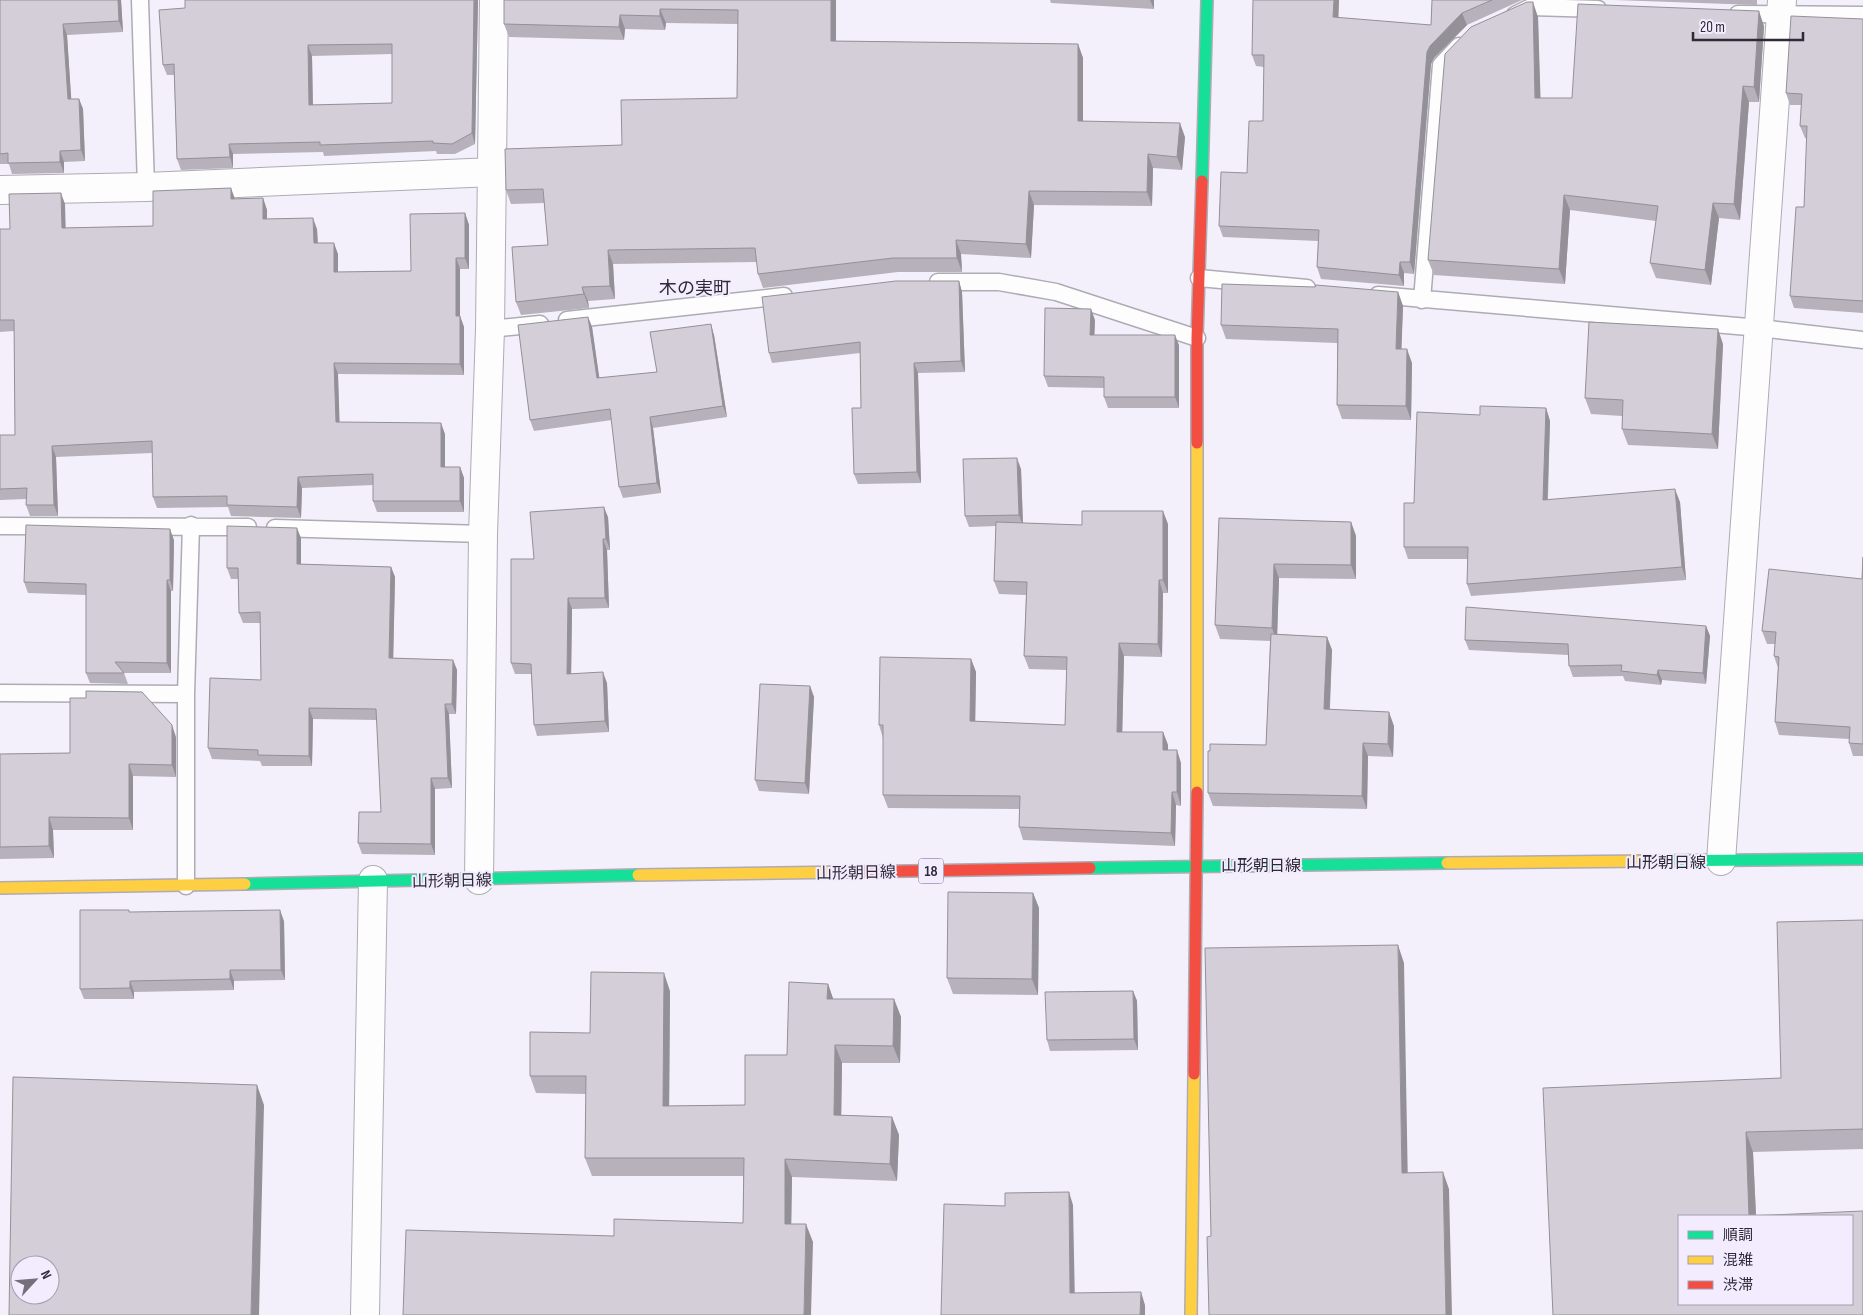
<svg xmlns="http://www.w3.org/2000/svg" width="1863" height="1315" viewBox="0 0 1863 1315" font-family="'Sofia Sans Condensed','Noto Sans JP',sans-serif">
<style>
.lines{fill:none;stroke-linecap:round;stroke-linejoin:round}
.lane-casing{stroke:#aeabb5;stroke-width:19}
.street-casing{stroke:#aeabb5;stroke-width:30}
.fast-casing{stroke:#aeabb5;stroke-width:14}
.slow-casing{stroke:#aeabb5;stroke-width:14}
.jam-casing{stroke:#aeabb5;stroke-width:14}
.lane{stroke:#fdfdfe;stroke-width:16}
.street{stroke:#fdfdfe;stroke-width:28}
.fast{stroke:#16e098;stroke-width:11}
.slow{stroke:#ffcf43;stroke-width:11}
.jam{stroke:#f24e42;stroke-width:11}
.wall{fill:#b6b1ba;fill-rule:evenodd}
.shaded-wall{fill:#949097}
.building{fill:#d4ced8;stroke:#949097;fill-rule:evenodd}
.labels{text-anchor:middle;stroke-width:4;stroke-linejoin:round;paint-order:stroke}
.shield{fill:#f3ecff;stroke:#696472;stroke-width:1}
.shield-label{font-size:15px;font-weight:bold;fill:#2e2a36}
.street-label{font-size:16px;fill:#2e2a36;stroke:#f3ecff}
.neighbourhood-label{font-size:18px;fill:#2e2a36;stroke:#f3ecff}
</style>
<rect width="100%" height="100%" fill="#f4f0fb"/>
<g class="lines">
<defs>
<path id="lane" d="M140,0L146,187
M1738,14L1863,15
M1515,15L1531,7L1598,9
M1199,278L1307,288
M938,282H999L1056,292L1197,338
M1378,295L1760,328L1863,340
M1422,300L1441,65L1459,46
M567,320L784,296
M490,329L540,324
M0,526L248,527
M275,528L483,534
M0,693L186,694
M186,886V694L191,525"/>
<path id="street" d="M0,190L146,187L493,172
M1721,861L1782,0
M479,880L483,534L490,329L494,0
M365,1315L373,880"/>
<path id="fast" d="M1202,181L1207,0
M1649,861L1863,859
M1090,868L1447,863
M245,884L638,875"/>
<path id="slow" d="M1197,443V792
M1447,863L1649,861
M638,875L847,872
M0,888L245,884
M1191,1315L1194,1074"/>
<path id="jam" d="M1197,443V338L1202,181
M847,872L1090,868
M1194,1074L1197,792"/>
</defs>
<!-- lane casing -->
<use href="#lane" class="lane-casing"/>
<!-- street casing -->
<use href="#street" class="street-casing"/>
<!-- fast casing -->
<use href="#fast" class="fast-casing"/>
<!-- slow casing -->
<use href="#slow" class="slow-casing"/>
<!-- jam casing -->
<use href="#jam" class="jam-casing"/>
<!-- lane -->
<use href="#lane" class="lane"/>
<!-- street -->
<use href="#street" class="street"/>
<!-- fast -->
<use href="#fast" class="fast"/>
<!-- slow -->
<use href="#slow" class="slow"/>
<!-- jam -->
<use href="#jam" class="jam"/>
</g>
<!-- wall -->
<path class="wall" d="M0,0H121L123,32L67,35L71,99H79L83,109L85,161L64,162V173L12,174L9,164H0Z
M185,0H478L475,144L455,154H437L436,151L324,156L323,152L233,154V168L181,170L177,159L174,75H167L163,65L185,8ZM392,54V103L313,105L312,56Z
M504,0H836V41L1078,44L1083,58V122L1185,137L1182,170L1153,168L1152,206L1034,205L1031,258L961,254L962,272H898L763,288L758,274L757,262L613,264L615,299L588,301L589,308L521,315L516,302L548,245L544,203L511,204L506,190L622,145L737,98L738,24L666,23L665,30L625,29L624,40L509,37L504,24Z
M1050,0H1154V9L1051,3Z
M1253,0H1339L1338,18L1431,25L1432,0H1522L1467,25L1434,58L1431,64L1414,274L1404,273V286L1321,279L1317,267L1318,241L1223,237L1219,226L1247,173L1263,121L1264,67L1256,66L1252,55Z
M1614,0H1757V5Z
M1538,17L1540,98H1572L1764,26L1759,102H1749L1740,220L1719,218L1711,285L1656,278L1650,263L1656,221L1570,210L1565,284L1434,275L1428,260Z
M1863,19V313L1794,308L1790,296L1804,207L1807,138H1805L1800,126L1801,105H1790L1786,93Z
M263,198L267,210V219L317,229L318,243L338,254V272L411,271L465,213L469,225V269H460V316L464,327V375L338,374L339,422L445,434V467H460L464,478V512H377L373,501V485L302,488L301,518L231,516L228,507L157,508L153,497L152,453L56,457L58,516H30L26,505V499L0,500V435H15L14,331L0,332V229H10L65,204V228L153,226L235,199Z
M959,281L962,292L965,372L918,373L921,483L858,484L854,474L861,408L860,353L772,363L769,353Z
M1398,292L1403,306L1401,349L1412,363L1411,420L1342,419L1337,405V343L1226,339L1221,325Z
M588,317L592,327L599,378L657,372L714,335L727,417L653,428L661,493L623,498L619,487L612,420L534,431L530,420Z
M1095,320L1094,335L1179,345V408H1108L1104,397V388L1048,387L1044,376Z
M1723,344L1718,449L1628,445L1622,429V416L1591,414L1585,398Z
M1546,408L1550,421L1548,499L1680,502L1686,580L1471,596L1467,584L1468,559H1408L1404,547L1414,503L1480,415Z
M1021,469L1023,523L1082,525L1168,524V593H1163L1162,657L1124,656L1122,732H1163L1168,745V750L1181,763V806L1176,805L1175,846L1023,840L1019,827V809L888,808L883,795V738L879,725L971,659L976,672L975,722L1065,725L1067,670L1029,669L1024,656L1026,595L999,594L994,581L996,526L969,527L965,516Z
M608,517L610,550H607L609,608L572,609L571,674L607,683L609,732L537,736L534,725L531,674H515L511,663Z
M1219,518L1351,522L1356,536V579L1279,578L1277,634L1327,637L1332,650L1330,709L1394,726L1393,757L1368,756L1367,809L1213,806L1208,793L1266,745L1270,641L1220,639L1215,625Z
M301,538V564L391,567L395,577L393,658L453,660L457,670L456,714H449L452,788L435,789V855L362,854L358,843L381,812L377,720L313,719L312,766H262L260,761L212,759L208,748L261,680L260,623H243L239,613V579H231L227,568Z
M174,540L173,591H171V673H124L128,684L90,683L86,673V595L28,593L24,582Z
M1863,557V756H1853L1849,743V739L1779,735L1775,722L1778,668L1774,656L1775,644H1767L1762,631L1862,579Z
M1706,626L1710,636L1706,684L1662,680L1661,685L1625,681L1623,676L1573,677L1569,666L1568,655L1469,650L1465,640Z
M810,686L814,697L809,794L759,791L755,780Z
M176,737V777L133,776V830H53L54,858L0,859V754L70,753Z
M1033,893L1039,908L1038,995L953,994L947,978Z
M130,912L284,921L285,980L234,981V990L134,992V999H84L80,989Z
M1863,920V1149L1753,1152L1756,1215L1553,1315L1781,1078Z
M828,984L833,999H894L901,1017L900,1063H842L841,1115L892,1117L899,1135L897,1181L792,1177L791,1224L813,1242L614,1236L743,1223V1176H592L585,1158L586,1094L536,1093L530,1076L590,1033L670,991L669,1106L745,1105L787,1055Z
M1133,991L1137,1001L1138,1050L1050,1051L1047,1040Z"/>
<!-- shaded-wall -->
<path class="shaded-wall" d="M118,0H121L123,32L119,21Z
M474,0H478V1L475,144L472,133Z
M831,0H836V55L831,41Z
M1150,0H1154V9Z
M1334,0H1339L1338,29L1333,17Z
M1533,2L1538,17L1541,113L1535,98Z
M660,9L666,23L665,30L660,16Z
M1759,11L1764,26L1759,102L1754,87Z
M1462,13L1467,25L1434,58L1431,64L1414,274L1410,262L1427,52L1430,46Z
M620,15L625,29L624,40L619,27Z
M63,24L67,35L72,110L68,99Z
M1078,44L1083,58V135L1078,121Z
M308,45L312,56L313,115L309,105Z
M1743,86L1749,102L1740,220L1734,204Z
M79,99L83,109L85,161L81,150Z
M1180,123L1185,137L1182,170L1177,157Z
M229,144L233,154V168L230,157Z
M60,151L64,162V173L60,162Z
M1148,154L1153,168L1152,206L1147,192Z
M231,188L235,199H231Z
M1029,191L1034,205L1031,258L1026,244Z
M61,193L65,204L66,239L62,228Z
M1564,195L1570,210L1565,284L1559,269Z
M263,198L267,210V230L263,219Z
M1713,203L1719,218L1711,285L1705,270Z
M465,213L469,225V269L465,258Z
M313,218L317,229L318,254L314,243Z
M956,240L961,254L962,272L957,258Z
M334,243L338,254V283L334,272Z
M608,250L613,264L615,299L610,286Z
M456,258L460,269V316L464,327V375L460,364L456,316Z
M1400,262L1404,273V286L1399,275Z
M959,281L962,292L965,372L961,361Z
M582,287L588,301L589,308L584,294Z
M1398,292L1403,306L1401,363L1396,349Z
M1091,309L1095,320L1094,345L1090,335Z
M588,317L592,327L601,389L597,378Z
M711,324L714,335L727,417L723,406Z
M1718,329L1723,344L1718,449L1712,434Z
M1175,335L1179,345V408L1175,397Z
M1407,349L1412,363L1411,420L1406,406Z
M334,363L338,374L340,434L336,422Z
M914,363L918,373L921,483L917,472Z
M1546,408L1550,421L1547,512L1543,500Z
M650,417L653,428L661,493L657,483Z
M441,423L445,434V478L441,467Z
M52,446L56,457L58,516L54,505Z
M1017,458L1021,469L1023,526L1019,515Z
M460,467L464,478V512L460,501Z
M298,477L302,488L301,518L297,507Z
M1675,489L1680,502L1686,580L1682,567Z
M604,507L608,517L610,550L606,539Z
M1163,511L1168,524V593L1163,580Z
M1351,522L1356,536V579L1351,565Z
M297,528L301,538V575L297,564Z
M170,529L174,540L173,591L170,580Z
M603,539L607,550L609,608L605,598Z
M1274,564L1279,578L1277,642L1272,628Z
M391,567L395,577L393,669L389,658Z
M167,580L171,591V673L167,663Z
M1159,580L1163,593L1162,657L1158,644Z
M568,598L572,609L571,685L567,674Z
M1706,626L1710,636L1706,684L1703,673Z
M1327,637L1332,650L1329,722L1324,709Z
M1119,643L1124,656L1122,745L1117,732Z
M971,659L976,672L975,735L970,721Z
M453,660L457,670L456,714L452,704Z
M1658,670L1662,680L1661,685L1657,675Z
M603,672L607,683L609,732L605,721Z
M810,686L814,697L809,794L805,783Z
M445,704L449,714L452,788L448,778Z
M309,708L313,719L312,766L309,756Z
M1389,712L1394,726L1393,757L1388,744Z
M172,725L176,737V777L172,765Z
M1163,732L1168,745V763L1163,750Z
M1363,743L1368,756L1367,809L1362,796Z
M1177,750L1181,763V806L1177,792Z
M129,764L133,776V830L129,818Z
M431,778L435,789V855L431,844Z
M1172,792L1176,805L1175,846L1171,833Z
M49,817L53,830L54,858L49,846Z
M1033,893L1039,908L1038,995L1032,979Z
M280,910L284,921L285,980L281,970Z
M1398,945L1404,963L1408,1190L1402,1173Z
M230,970L234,981V990L230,979Z
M664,973L670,991L669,1124L663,1106Z
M130,981L134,992V999L130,988Z
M828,984L834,1001L827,999Z
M1133,991L1137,1001L1138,1050L1134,1039Z
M894,999L901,1017L900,1063L893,1046Z
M835,1045L842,1063L841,1133L834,1115Z
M257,1085L264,1105L259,1315H251Z
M892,1117L899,1135L897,1181L890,1164Z
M1746,1132L1753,1152L1756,1216H1749Z
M785,1159L792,1177L791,1242L785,1224Z
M1443,1172L1449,1189L1452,1315H1446Z
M1069,1192L1073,1205L1075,1305L1070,1293Z
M806,1224L813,1242L811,1315H804Z
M1141,1292L1145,1305V1315H1140Z"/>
<!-- building -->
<path class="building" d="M0,0H118L119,21L63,24L68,99H79L81,150L60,151V162L8,163V153L0,154Z
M185,0H474L472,133L452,144L433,143V141L320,145V142L229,144L230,157L177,159L174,64L163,65L159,10L185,8ZM392,44V103L309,105L308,45Z
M504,0H831V41L1078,44V121L1180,123L1177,157L1148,154L1147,192L1029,191L1026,244L956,240L957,258H893L758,274L755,248L608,250L610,286L582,287L584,294L516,302L512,247L548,245L543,189L506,190L505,149L622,145L621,100L737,98L738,10L660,9V16L620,15L619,27L504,24Z
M1253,0H1334L1333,17L1431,25L1432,0H1492L1462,13L1430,46L1427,52L1410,262H1400L1399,275L1317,267L1319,230L1219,226L1221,172L1247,173L1249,121H1263L1264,55H1252Z
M1527,2H1533L1535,98H1572L1578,4L1759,11L1754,87L1743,86L1734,204L1713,203L1705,270L1650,263L1658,206L1564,195L1559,269L1428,260L1445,54L1471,27Z
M1791,16L1863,19V301L1790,296L1796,207H1804L1807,126H1800L1802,94L1786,93Z
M231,188V199L263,198V219L313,218L314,243H334V272L411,271L410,214L465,213V258H456V316H460V364L334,363L336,422L441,423V467H460V501H373V474L298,477L297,507L227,505V496L153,497L152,441L52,446L54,505H26L27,488L0,489V435H15L14,320H0V229H10L9,194L61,193L62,228L153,226V191Z
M896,281H959L961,361L914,363L917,472L854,474L852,408H861L860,342L769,353L762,297Z
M1222,284L1315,287L1316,285L1398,292L1396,349H1407L1406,406L1337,405L1338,329L1221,325Z
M1045,308L1091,309L1090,335H1175V397H1104V377L1044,376Z
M588,317L597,378L657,372L650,332L711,324L723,406L650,417L657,483L619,487L610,409L530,420L518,325Z
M1589,322L1718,329L1712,434L1622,429L1623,400L1585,398Z
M1480,406L1546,408L1543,500L1675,489L1682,567L1467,584L1468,547H1404V503H1414L1417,412L1480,415Z
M1017,458L1019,515L965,516L963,459Z
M604,507L606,539H603L605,598H568L567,674L603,672L605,721L534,725L531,664L511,663V559H534L530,512Z
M1082,511H1163V580H1159L1158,644L1119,643L1117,732H1163V750H1177V792H1172L1171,833L1019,827L1020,796L883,795V725H879L880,657L971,659L970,721L1065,725L1067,657L1024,656L1027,582L994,581L996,522L1082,525Z
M1219,518L1351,522V565L1274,564L1272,628L1215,625Z
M26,525L170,529V580H167V663L115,662L124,673H86V584L24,582Z
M227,526L297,528V564L391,567L389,658L453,660L452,704H445L448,778H431V844L358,843L359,812H381L376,709L309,708V756L258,755V750L208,748L210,678L261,680L260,612L239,613L238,568H227Z
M1863,557V744L1849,743L1850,727L1775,722L1779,657L1774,656L1776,632L1762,631L1769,569L1862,579Z
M1466,607L1706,626L1703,673L1658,670L1657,675L1621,671L1622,665L1569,666L1568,644L1465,640Z
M1271,634L1327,637L1324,709L1389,712L1388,744L1363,743L1362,796L1208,793V751H1210V744L1266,745Z
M760,684L810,686L805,783L755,780Z
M86,691L142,692L172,725V765L129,764V818L49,817V846L0,847V754L70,753V698H86Z
M948,892L1033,893L1032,979L947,978Z
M80,910H129V912L280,910L281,970H230V979L130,981V988L80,989Z
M1863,920V1129L1746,1132L1749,1216L1863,1211V1315H1553L1543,1088L1781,1078L1777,922ZM1679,1216H1852V1304H1679Z
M1398,945L1402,1173L1443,1172L1446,1315H1209L1207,1237L1211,1236L1205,948Z
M591,972L664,973L663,1106L745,1105V1055H787L789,982L828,984L827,999H894L893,1046L835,1045L834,1115L892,1117L890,1164L785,1159V1224H806L804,1315H403L406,1230L614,1236V1219L743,1223L744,1158H585L586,1076H530V1032L590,1033Z
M1133,991L1134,1039L1047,1040L1045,992Z
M13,1077L257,1085L251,1315H9ZM20,1265H50V1295H20Z
M1069,1192L1070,1293L1141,1292L1140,1315H941L944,1204L1005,1206V1193Z"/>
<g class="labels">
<!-- shield labels -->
<rect class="shield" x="918.5" y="858.5" width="25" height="25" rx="4"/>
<g class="shield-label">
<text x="931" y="876">18</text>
</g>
<!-- street labels -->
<g class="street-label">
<text x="1666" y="868">山形朝日線</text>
<text x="1261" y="871">山形朝日線</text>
<text transform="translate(856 872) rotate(-1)" y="6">山形朝日線</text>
<text transform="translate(452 880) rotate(-1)" y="6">山形朝日線</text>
</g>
<!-- neighbourhood labels -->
<g class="neighbourhood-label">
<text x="695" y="294">木の実町</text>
</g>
</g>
<!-- legend -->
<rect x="1678" y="1215" width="175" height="90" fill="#f3ecff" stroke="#a49eaf"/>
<rect x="1688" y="1231" width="25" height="8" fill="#16e098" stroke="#a49eaf"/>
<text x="1723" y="1240" font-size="15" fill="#2e2a36">順調</text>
<rect x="1688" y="1256" width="25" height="8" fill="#ffcf43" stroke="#a49eaf"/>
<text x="1723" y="1265" font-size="15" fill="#2e2a36">混雑</text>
<rect x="1688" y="1281" width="25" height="8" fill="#f24e42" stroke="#a49eaf"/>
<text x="1723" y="1290" font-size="15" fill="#2e2a36">渋滞</text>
<!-- north arrow -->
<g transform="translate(35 1280) rotate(64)"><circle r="24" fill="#f3ecff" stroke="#a49eaf"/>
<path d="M0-4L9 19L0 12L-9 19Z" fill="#736f7b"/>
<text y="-8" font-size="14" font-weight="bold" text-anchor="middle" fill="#2e2a36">N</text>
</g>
<!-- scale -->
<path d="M1693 32v8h110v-8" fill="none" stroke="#2e2a36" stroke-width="2.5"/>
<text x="1700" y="32" font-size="15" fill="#2e2a36" stroke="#f3ecff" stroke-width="4" paint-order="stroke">20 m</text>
</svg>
